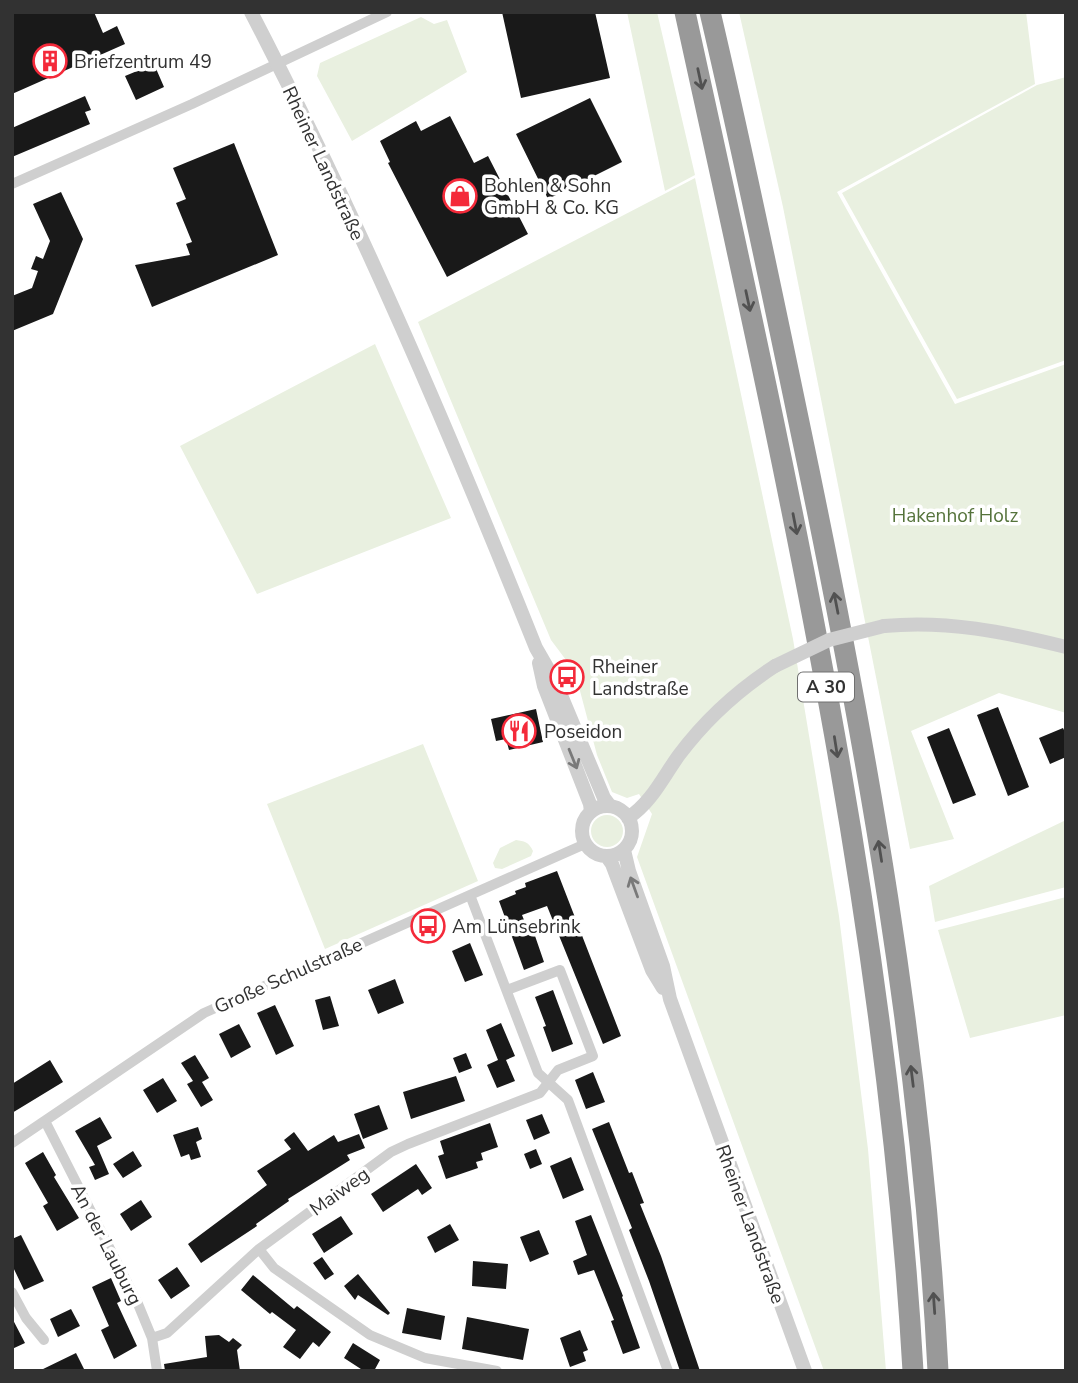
<svg xmlns="http://www.w3.org/2000/svg" width="1078" height="1383" viewBox="0 0 1078 1383" font-family="'Nunito Sans',sans-serif">
<style>
.green{fill:#e9f0e0}
.building{fill:#191919}
.lines{fill:none;stroke-linecap:round;stroke-linejoin:round}
.minor{stroke:#cfcfcf;stroke-width:10}
.tertiary{stroke:#cfcfcf;stroke-width:14}
.motorway{stroke:#999;stroke-width:21}
.tertiary-bridge{stroke:#cfcfcf;stroke-width:14}
.oneway{stroke:#515151}
.oneway2{stroke:#797979}
.labels{text-anchor:middle;stroke-width:7;stroke-linejoin:round;paint-order:stroke}
.shield{fill:#fff;stroke:#707070;stroke-width:2}
.shield-label{font-size:18px;font-weight:bold;fill:#323232}
.poi-label{font-size:19px;fill:#323232;stroke:#fff;text-anchor:start}
.street-label{font-size:19px;fill:#323232;stroke:#fff}
.park-label{font-size:19px;fill:#55733b;stroke:#fff}
</style>
<rect width="100%" height="100%" fill="#fff"/>
<!-- green -->
<path class="green" d="M627,12H657L695,175L665,191Z
M739,12H1026L1035,84L837,192L955,404L1066,364V713L999,693L911,731L954,839L910,849L783,207Z
M421,17L434,24L447,20L467,72L352,141L317,76L320,63Z
M1066,77V360L957,399L842,193L1037,85Z
M695,178L793,639L839,916L868,1149L886,1371H824L637,857L652,814L639,794L627,798L612,792L597,755L575,672L551,640L418,322Z
M375,344L451,518L257,594L180,446Z
M423,744L478,881L325,949L267,804Z
M591 831a16 16 0 1 1 32 0a16 16 0 1 1-32 0Z
M1066,820V887L935,922L929,886Z
M516,840C524,841 529,842 533,851L531,856L502,869L495,868L493,863L500,848Z
M1066,897V1015L970,1038L938,930Z"/>
<!-- building -->
<path class="building" d="M12,12H94L103,33L117,26L125,44L12,94Z
M502,12H595L610,78L521,98Z
M154,64L164,87L136,100L125,76Z
M85,96L91,110L85,112L90,124L12,157V128Z
M590,98L622,162L548,199L516,134Z
M450,116L474,163L488,156L528,234L447,277L388,163L390,162L380,141L416,121L421,131Z
M234,143L278,255L152,307L135,265L190,255L186,244L192,242L176,203L186,199L173,168Z
M61,192L83,239L53,314L12,331V296L32,288L38,271L31,269L36,256L43,259L50,241L33,204Z
M998,707L1029,787L1008,796L977,715Z
M536,709L543,742L509,750L506,739L496,741L491,719Z
M949,728L976,795L953,804L927,737Z
M1063,728L1066,734V757L1050,764L1039,738Z
M557,871L621,1036L603,1044L547,906L522,915L530,935L534,933L544,962L524,970L499,901L516,894L515,891L526,887L525,883Z
M470,943L483,975L465,982L452,951Z
M395,979L404,1003L378,1014L368,990Z
M553,990L573,1044L552,1052L543,1027L546,1026L535,997Z
M330,996L339,1026L323,1030L315,1000Z
M275,1005L294,1046L276,1055L257,1013Z
M501,1023L515,1056L506,1060L515,1081L497,1088L487,1065L498,1060L486,1030Z
M239,1024L251,1047L231,1058L219,1034Z
M466,1053L472,1068L459,1073L453,1058Z
M195,1055L209,1078L202,1082L213,1100L201,1107L187,1084L193,1081L181,1063Z
M50,1060L63,1082L12,1113V1084Z
M593,1072L605,1102L586,1109L575,1080Z
M456,1076L465,1101L411,1119L403,1092Z
M163,1078L177,1101L157,1113L143,1090Z
M379,1105L388,1129L363,1139L354,1114Z
M542,1114L550,1133L534,1140L526,1120Z
M100,1117L112,1138L97,1146L109,1174L95,1180L89,1167L95,1165L75,1131Z
M609,1122L629,1173L632,1172L644,1203L640,1204L661,1256L700,1371H680L649,1281L629,1230L632,1228L592,1129Z
M490,1123L498,1147L481,1153L483,1160L476,1162L478,1168L446,1179L438,1156L444,1154L440,1141Z
M198,1127L202,1139L196,1142L201,1157L191,1160L189,1154L181,1157L173,1135Z
M294,1132L308,1151L334,1135L338,1142L359,1134L365,1148L347,1155L350,1160L288,1199L289,1201L256,1224L257,1226L201,1263L188,1244L267,1185L257,1171L291,1149L284,1140Z
M536,1149L542,1164L530,1169L524,1154Z
M133,1151L142,1166L123,1178L113,1164Z
M43,1152L56,1175L54,1177L79,1218L57,1231L43,1206L48,1203L25,1163Z
M571,1157L584,1190L563,1199L550,1166Z
M416,1164L432,1188L422,1195L418,1189L383,1212L371,1194Z
M141,1200L152,1217L131,1231L120,1214Z
M591,1215L623,1296L622,1297L640,1348L623,1354L611,1321L614,1320L594,1270L578,1275L573,1261L587,1255L575,1221Z
M341,1216L353,1234L324,1253L312,1234Z
M450,1224L459,1240L435,1253L427,1237Z
M539,1230L549,1254L530,1262L520,1237Z
M21,1235L44,1281L24,1290L12,1265V1239Z
M322,1257L334,1274L325,1280L313,1263Z
M473,1261L508,1264L506,1289L472,1286Z
M177,1267L190,1286L171,1299L158,1280Z
M358,1274L390,1313L388,1315L358,1295L355,1300L344,1286Z
M253,1275L294,1309L297,1306L331,1332L319,1347L313,1342L300,1359L283,1347L296,1330L272,1312L270,1314L241,1290Z
M111,1278L121,1301L117,1303L137,1346L114,1359L101,1330L109,1326L92,1287Z
M407,1308L445,1316L441,1340L402,1333Z
M71,1309L80,1326L58,1337L50,1319Z
M467,1317L529,1329L523,1360L462,1349Z
M12,1318L25,1343L12,1349Z
M580,1330L588,1350L583,1352L586,1361L570,1367L560,1338Z
M219,1335L229,1342L233,1338L242,1345L237,1350L240,1371H165L164,1364L207,1357L205,1336Z
M353,1343L380,1360L374,1371H364L344,1358Z
M76,1353L85,1371H39Z"/>
<g class="lines">
<!-- minor -->
<path class="minor" d="M12,184L192,104L387,12
M470,895L538,1073L568,1100L668,1371
M45,1121L138,1304L152,1338L157,1371
M12,1143L204,1013L585,844
M259,1249L274,1268L370,1335L425,1358L497,1371
M12,1292L26,1318L44,1340
M152,1338L167,1333L259,1249L391,1152L408,1144L540,1093L558,1070L593,1056L560,970L507,990"/>
<!-- tertiary -->
<path class="tertiary" d="M251,12C358,218 450,433 536,648L555,681L604,798L610,806
M884,626C947,620 1005,632 1066,647
M539,663L544,686L590,804L591,812
M582 831a25 25 0 1 1 50 0a25 25 0 1 1-50 0Z
M628,818C652,802 663,777 679,755C706,719 738,690 775,666
M624,850L629,871L663,966L670,999L805,1371
M607,857L612,864L652,970L663,988"/>
<!-- motorway -->
<path class="motorway" d="M685,12C783,461 887,911 913,1371
M710,12C743,152 772,292 801,432C866,742 922,1054 938,1371"/>
<!-- tertiary-bridge -->
<path class="tertiary-bridge" d="M775,666L829,640L884,626"/>
</g>
<!-- one-way arrows -->
<defs><path id="oneway-shaft" d="M-6 0H5M1.5-3L5.5 0L1.5 3" fill="none" stroke-width="1.6" stroke-linecap="round" stroke-linejoin="round" transform="scale(1.75)"/></defs>
<g class="oneway">
<use href="#oneway-shaft" transform="translate(700 79) rotate(78)"/>
<use href="#oneway-shaft" transform="translate(748 301) rotate(78)"/>
<use href="#oneway-shaft" transform="translate(795 524) rotate(79)"/>
<use href="#oneway-shaft" transform="translate(836 603) rotate(-101)"/>
<use href="#oneway-shaft" transform="translate(836 747) rotate(81)"/>
<use href="#oneway-shaft" transform="translate(880 851) rotate(-99)"/>
<use href="#oneway-shaft" transform="translate(912 1076) rotate(-97)"/>
<use href="#oneway-shaft" transform="translate(934 1303) rotate(-94)"/>
</g>
<g class="oneway2">
<use href="#oneway-shaft" transform="translate(573 759) rotate(68)"/>
<use href="#oneway-shaft" transform="translate(634 887) rotate(-110)"/>
</g>
<!-- icons -->
<defs>
<symbol id="building-ring" viewBox="-11 -11 22 22"><circle r="9.5" fill="#fff" stroke="#f42a3a" stroke-width="1.5"/><path d="M-4-6H4V6H1V3H-1V6H-4ZM-2.5-4.3h1.7v1.8h-1.7ZM.8-4.3h1.7v1.8H.8ZM-2.5-1h1.7V.8h-1.7ZM.8-1h1.7V.8H.8Z" fill="#f42a3a"/></symbol>
<symbol id="shop-ring" viewBox="-11 -11 22 22"><circle r="9.5" fill="#fff" stroke="#f42a3a" stroke-width="1.5"/><path d="M-5-2.5h2.3a2.7 3.5 0 0 1 5.4 0H5L5.5 6h-11ZM-1.5-2.5h3a1.5 2.3 0 0 0-3 0Z" fill="#f42a3a"/></symbol>
<symbol id="bus-ring" viewBox="-11 -11 22 22"><circle r="9.5" fill="#fff" stroke="#f42a3a" stroke-width="1.5"/><path d="M-5-6H5V4H4V6H2V4H-2V6H-4V4H-5ZM-3.5-4V0h7V-4ZM-3.5 1.2v1.5H-2V1.2ZM2 1.2v1.5H3.5V1.2Z" fill="#f42a3a"/></symbol>
<symbol id="restaurant-ring" viewBox="-11 -11 22 22"><circle r="9.5" fill="#fff" stroke="#f42a3a" stroke-width="1.5"/><path d="M-5-6h1v4h1v-4h1v4h1v-4h1v5L-1.5 .5V6h-2V.5L-5-1ZM5-6V6H3V1.5H1.5Q1.5-4 5-6Z" fill="#f42a3a"/></symbol>
</defs>
<g fill-rule="evenodd">
<use href="#building-ring" x="31" y="42" width="38" height="38"/>
<use href="#shop-ring" x="441" y="177" width="38" height="38"/>
<use href="#bus-ring" x="548" y="658" width="38" height="38"/>
<use href="#restaurant-ring" x="500" y="712" width="38" height="38"/>
<use href="#bus-ring" x="409" y="907" width="38" height="38"/>
</g>
<g class="labels">
<!-- shield labels -->
<rect class="shield" x="798" y="672.5" width="56" height="29" rx="5"/>
<g class="shield-label">
<text x="826" y="693">A 30</text>
</g>
<!-- poi labels -->
<g class="poi-label">
<text x="74" y="68">Briefzentrum 49</text>
<text x="484" y="192">Bohlen &amp; Sohn<tspan x="484" dy="22">GmbH &amp; Co. KG</tspan></text>
<text x="592" y="673">Rheiner<tspan x="592" dy="22">Landstraße</tspan></text>
<text x="544" y="738">Poseidon</text>
<text x="452" y="933">Am Lünsebrink</text>
</g>
<!-- street labels -->
<g class="street-label">
<text transform="translate(324 163) rotate(65)" y="7">Rheiner Landstraße</text>
<text transform="translate(288 975) rotate(-24)" y="7">Große Schulstraße</text>
<text transform="translate(339 1191) rotate(-36)" y="7">Maiweg</text>
<text transform="translate(751 1224) rotate(70)" y="7">Rheiner Landstraße</text>
<text transform="translate(107 1244) rotate(63)" y="7">An der Lauburg</text>
</g>
<!-- park labels -->
<g class="park-label">
<text x="955" y="522">Hakenhof Holz</text>
</g>
</g>
<!-- border -->
<rect width="1078" height="1383" fill="none" stroke="#323232" stroke-width="28"/>
</svg>
